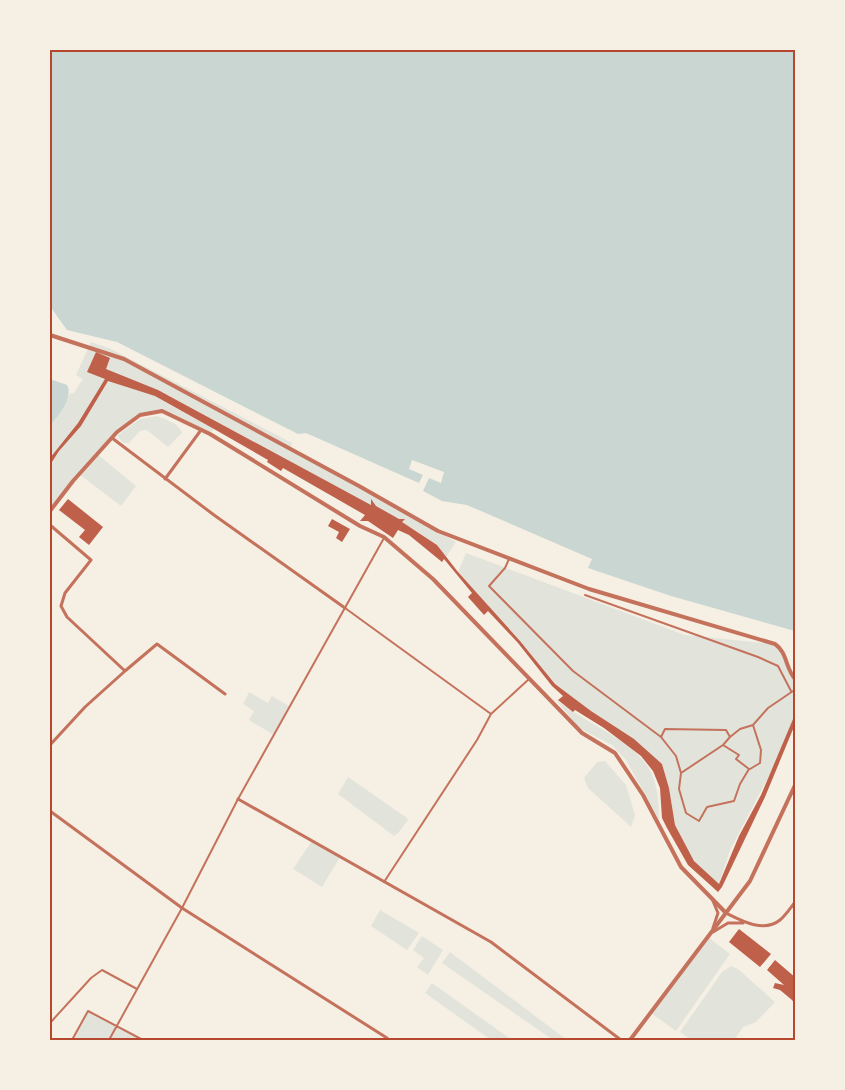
<svg xmlns="http://www.w3.org/2000/svg" width="845" height="1090" viewBox="0 0 845 1090" font-family="'DejaVu Sans',sans-serif">
<style>
.green{fill:#e2e4dc}
.water{fill:#c9d6d2}
.building{fill:#bf614a}
.lines{fill:none;stroke-linecap:round;stroke-linejoin:round}
.pedestrian{stroke:#c5725c;stroke-width:2}
.minor{stroke:#c5725c;stroke-width:3}
.tertiary{stroke:#c5725c;stroke-width:4}
.neatline{fill:none;stroke:#b5482f;stroke-width:2}
</style>
<rect width="100%" height="100%" fill="#f6efe4"/>
<!-- green -->
<path class="green" d="M91,342L109,348L292,443L290,449L456,542L446,557L437,545L417,531L168,395L165,402L214,429L210,434C198,429 174,414 162,412C136,407 113,437 97,454L136,486L121,506L79,474L50,511V426L68,399L70,393L73,394L83,379L76,375Z
M157,416C166,420 178,422 182,433L168,447L147,430L140,431L129,443H123L118,437L119,434L140,419Z
M466,553L685,635L775,644L782,648L795,680V716L768,778L730,850L719,884L694,861L675,825L669,788L662,764L555,684L520,641L458,572Z
M249,692L268,703L272,696L289,706L274,735L249,720L254,711L243,704Z
M556,700C582,721 639,743 652,774C658,789 659,805 659,820L626,760L612,745L579,728Z
M605,761L626,785L635,815L631,827L588,788L584,778L597,762Z
M348,777L407,818L408,820L398,833L394,836L338,794Z
M312,841L340,857L322,887L293,869Z
M380,910L419,933L407,950L371,926Z
M422,936L443,950L428,975L417,967L424,958L413,950Z
M708,937L730,954L676,1031L651,1013Z
M450,952L567,1040H553L442,963Z
M731,966L738,969L775,1002L756,1022L743,1027L734,1040H691L680,1032L722,972Z
M432,983L512,1040H491L425,993Z
M88,1011L143,1040H72Z"/>
<!-- water -->
<path class="water" d="M50,50H795V631L671,596L588,568L592,559L467,505L442,501L423,491L429,478L441,483L444,472L412,460L409,469L423,475L419,483L306,433L298,434L117,342L67,330L52,309L50,310Z
M50,379L67,385C74,399 58,415 50,426Z"/>
<!-- building -->
<path class="building" d="M96,352L110,358L106,369L158,390L371,505V499L376,506L399,519H405L402,522L437,545L458,572L520,641L555,684L591,711L634,739L662,764L669,788L675,825L694,861L719,884L739,836L761,795L796,712V722L765,797L722,887L718,892L688,865L667,828L662,818L660,788L653,771L641,756L604,728L575,710L573,712L558,700L563,696L552,686L518,643L488,611L484,615L468,597L472,593L444,559L442,562L409,535L398,530L393,538L368,521H360L365,515L283,468L281,471L267,462L268,460L214,429L155,396L108,381L81,426L59,451L50,465V458L78,423L105,379L87,372Z
M68,499L103,527L89,545L79,537L85,530L59,510Z
M332,519L350,529L342,542L336,538L339,532L328,526Z
M739,929L771,954L760,967L729,942Z
M775,960L796,978V1006L792,1000L780,990L773,988L775,983L784,985L767,970Z"/>
<g class="lines">
<!-- pedestrian -->
<path class="pedestrian" d="M509,559L505,568L489,586L573,671L661,737L676,756L681,773
M585,595L758,657L778,666L791,691
M345,608L491,714L477,740L384,882
M491,714L529,679
M661,737L665,729L726,730L730,737L723,745L681,773L679,789L686,813L699,821L707,807L734,801L740,784L749,769L736,759L739,755L723,745
M730,737L740,729L753,725L768,708L796,689
M750,769L760,763L761,750L753,725
M50,1023L91,978L102,970L137,989
M72,1040L88,1011L143,1040
M109,1040L182,908L238,799L384,538"/>
<!-- minor -->
<path class="minor" d="M112,438L214,515L345,608
M165,479L201,430
M50,525L91,560L65,593L61,606L67,617L125,671L85,707L50,745
M125,671L157,644L225,694
M238,799L491,942L621,1040
M50,811L182,908L387,1038L388,1040
M726,913C742,921 764,933 780,920C786,915 791,907 796,901
M713,928L718,913L713,901
M713,932L728,923H743"/>
<!-- tertiary -->
<path class="tertiary" d="M50,335L124,359L359,486L438,531L589,589L775,644C788,653 785,669 796,680
M50,511L73,481L117,432L140,415L162,411L210,434L360,526L384,537L433,579L582,733L615,753L643,795L681,867L726,913
M630,1040L750,881L796,783"/>
</g>
<!-- border -->
<rect width="845" height="1090" fill="none" stroke="#f6efe4" stroke-width="102"/>
<rect x="51" y="51" width="743" height="988" class="neatline"/>
</svg>
